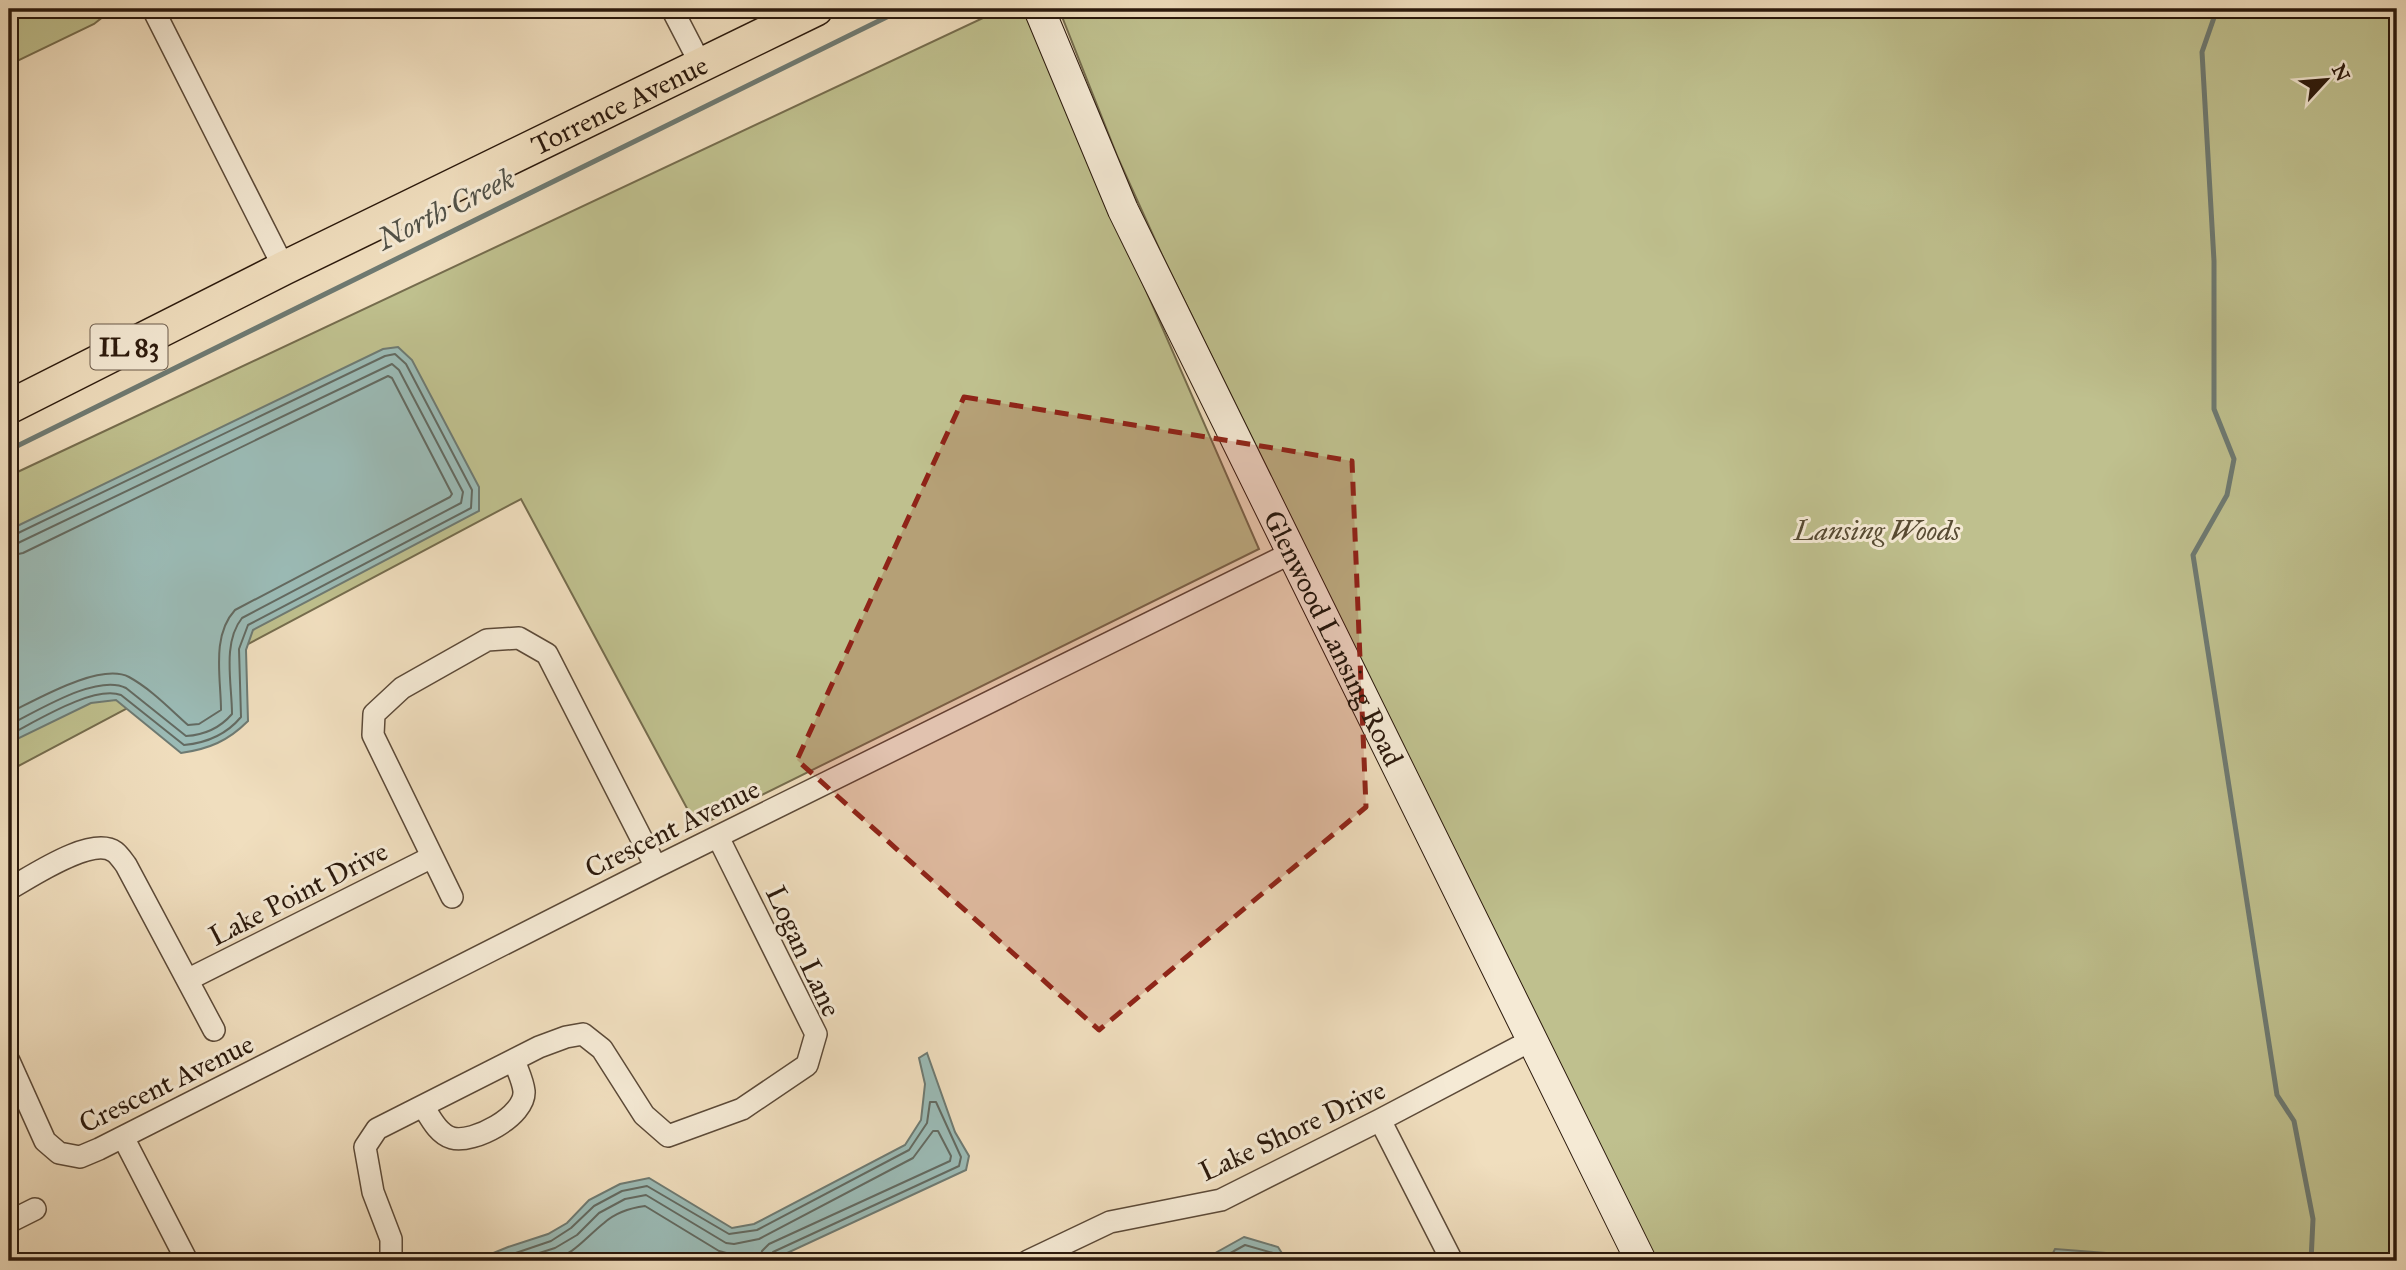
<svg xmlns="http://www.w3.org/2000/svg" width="2406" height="1270" viewBox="0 0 2406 1270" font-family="'IM FELL Great Primer',serif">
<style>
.green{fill:#bfc08e;stroke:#756c4d;stroke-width:2}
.water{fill:#9bbbb6;stroke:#6e7a72;stroke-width:2}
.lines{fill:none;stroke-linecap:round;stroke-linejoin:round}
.shore{stroke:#636a61;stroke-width:2}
.stream{stroke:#6e7a72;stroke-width:5}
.minor-casing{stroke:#5c4a38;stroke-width:24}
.secondary-casing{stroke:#2b190c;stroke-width:32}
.primary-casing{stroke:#2b190c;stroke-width:36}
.minor{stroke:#f5ead5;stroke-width:21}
.secondary{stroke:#f5ead5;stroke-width:30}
.primary{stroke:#f0debe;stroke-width:33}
.marked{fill:#8f2418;fill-opacity:0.2;stroke:#8f2418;stroke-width:5;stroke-dasharray:14 9;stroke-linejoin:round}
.labels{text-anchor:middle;stroke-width:6;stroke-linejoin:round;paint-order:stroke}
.shield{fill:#f5ead5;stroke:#685848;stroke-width:2}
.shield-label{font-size:26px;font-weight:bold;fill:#2b190c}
.street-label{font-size:28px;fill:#2b190c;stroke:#f5ead5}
.park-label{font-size:28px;font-style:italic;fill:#574b33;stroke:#f5ead5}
.water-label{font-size:30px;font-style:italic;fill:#525248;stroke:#f5ead5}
</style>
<rect width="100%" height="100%" fill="#f0debe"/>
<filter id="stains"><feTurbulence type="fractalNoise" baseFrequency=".00286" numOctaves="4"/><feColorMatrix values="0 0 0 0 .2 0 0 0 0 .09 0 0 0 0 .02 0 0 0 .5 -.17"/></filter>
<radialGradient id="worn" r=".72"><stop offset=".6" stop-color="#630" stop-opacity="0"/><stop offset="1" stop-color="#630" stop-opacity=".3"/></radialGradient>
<!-- green -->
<path class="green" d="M9,9H103L104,16L94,24L9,65Z
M1002,9H1023L1259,549L697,827L521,499L9,771V476Z
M1059,9H2397V1261H1655L1162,255L1118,158Z"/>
<!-- water -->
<path class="water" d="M398,347L412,360L479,487V511L253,630L246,650L248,721C228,741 209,749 181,753L116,700L91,703L9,743V530L383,349Z
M927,1053L955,1132L969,1156L966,1170L770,1261H474L508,1247L548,1234L567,1223L589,1200L620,1184L649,1178L732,1228L754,1224L905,1145L921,1120L925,1084L919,1058Z
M1244,1237L1278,1247L1287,1261H1201Z
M2055,1249L2106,1253L2115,1261H2049Z"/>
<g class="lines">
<!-- shore -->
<path class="shore" d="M9,536L14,535L385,356L395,354L406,364L472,490L471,508L248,625L239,649L241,717C226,735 206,743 184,745L121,695C93,685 35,722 9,735
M9,545L18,543L392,364L399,370L463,492L461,503L242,618C222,643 232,684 232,714C220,728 203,735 186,736L126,688C97,673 36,712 9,725
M9,556L23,553L388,376L392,378L452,494L450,497L235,610C211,636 221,678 221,710L199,724L188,725C170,709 151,689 129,677C100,662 36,700 9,713
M492,1261L551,1241L571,1228L594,1206L622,1191L647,1186L729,1234L757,1230L909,1150L927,1123L930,1102H936L961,1157L959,1166L773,1252L770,1256L769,1261
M514,1261L555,1248L577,1235L599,1213L625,1199L646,1195L726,1243L734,1244L759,1239L913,1158L933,1131H938L951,1156L950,1161L769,1244L762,1251L760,1261
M550,1261C575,1254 585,1238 604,1223C615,1213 630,1208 645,1206L719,1251L730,1254L748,1253L750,1261
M1216,1261L1245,1245L1273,1253L1279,1261"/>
<!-- stream -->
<path class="stream" d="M2217,9L2202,52L2214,261V409L2234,459L2227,495L2193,555L2277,1095L2294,1121L2313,1219L2311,1261
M9,450L903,9"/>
<defs>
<path id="minor" d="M153,9L284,268
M672,9L701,65
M9,889C31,877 92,835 115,852C119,855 123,861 126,865L214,1030
M452,897L373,735L374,714L402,688L487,640L519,638L547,654L656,867
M189,979L432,857
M9,1061L45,1141L59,1153L80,1157L99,1149L656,867L1291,553
M423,1106C430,1117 438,1134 452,1138C473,1144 526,1116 524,1091C523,1081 517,1069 514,1060
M1380,1120L1452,1261
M123,1137L187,1261
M9,1222L35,1209
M391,1261V1239L373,1192L365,1147L377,1129L539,1047L566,1037L583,1034L602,1049L644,1115L668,1136L742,1109L807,1065L816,1034L718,837
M1028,1261L1110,1222L1221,1200L1380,1120L1532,1040"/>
<g id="secondary">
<path id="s1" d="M1039,9L1123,210L1641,1261"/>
</g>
<g id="primary">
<path id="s2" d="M9,407L284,268L816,9"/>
</g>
</defs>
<!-- minor casing -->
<use href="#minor" class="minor-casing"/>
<!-- secondary casing -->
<use href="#secondary" class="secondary-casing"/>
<!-- primary casing -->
<use href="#primary" class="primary-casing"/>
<!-- minor -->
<use href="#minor" class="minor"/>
<!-- secondary -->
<use href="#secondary" class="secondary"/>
<!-- primary -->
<use href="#primary" class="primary"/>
</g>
<!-- marked area -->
<path class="marked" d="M964,397L1352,461L1366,807L1099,1030L797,760Z"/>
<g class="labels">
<!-- shield labels -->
<rect class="shield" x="90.5" y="324.5" width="77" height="45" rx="5"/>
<g class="shield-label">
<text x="129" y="356">IL 83</text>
</g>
<!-- street labels -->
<g class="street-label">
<text dy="10" stroke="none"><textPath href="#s2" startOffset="681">Torrence Avenue</textPath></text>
<text dy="10" stroke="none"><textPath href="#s1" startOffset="695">Glenwood Lansing Road</textPath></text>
<text transform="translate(672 828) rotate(-26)" y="10">Crescent Avenue</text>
<text transform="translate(298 893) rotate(-27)" y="10">Lake Point Drive</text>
<text transform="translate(804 951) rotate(65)" y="10">Logan Lane</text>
<text transform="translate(166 1083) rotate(-26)" y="10">Crescent Avenue</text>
<text transform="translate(1292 1130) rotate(-25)" y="10">Lake Shore Drive</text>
</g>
<!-- park labels -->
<g class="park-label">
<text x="1877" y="540">Lansing Woods</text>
</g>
<!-- water labels -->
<g class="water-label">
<text transform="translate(446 209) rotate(-26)" y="10">North Creek</text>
</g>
</g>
<!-- margin -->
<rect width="2406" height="1270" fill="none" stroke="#f0debe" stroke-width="35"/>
<rect x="10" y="10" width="2385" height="1249" fill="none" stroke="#2b190c" stroke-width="3.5"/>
<rect x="18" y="18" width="2371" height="1235" fill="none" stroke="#2b190c" stroke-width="2"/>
<!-- north arrow -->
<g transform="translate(2326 80) rotate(64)" stroke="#f5ead5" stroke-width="5" paint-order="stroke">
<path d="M0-5L12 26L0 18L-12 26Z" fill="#2b190c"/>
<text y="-10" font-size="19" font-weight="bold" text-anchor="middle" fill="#2b190c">N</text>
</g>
<rect width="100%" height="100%" filter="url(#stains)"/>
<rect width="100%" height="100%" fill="url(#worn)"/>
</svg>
